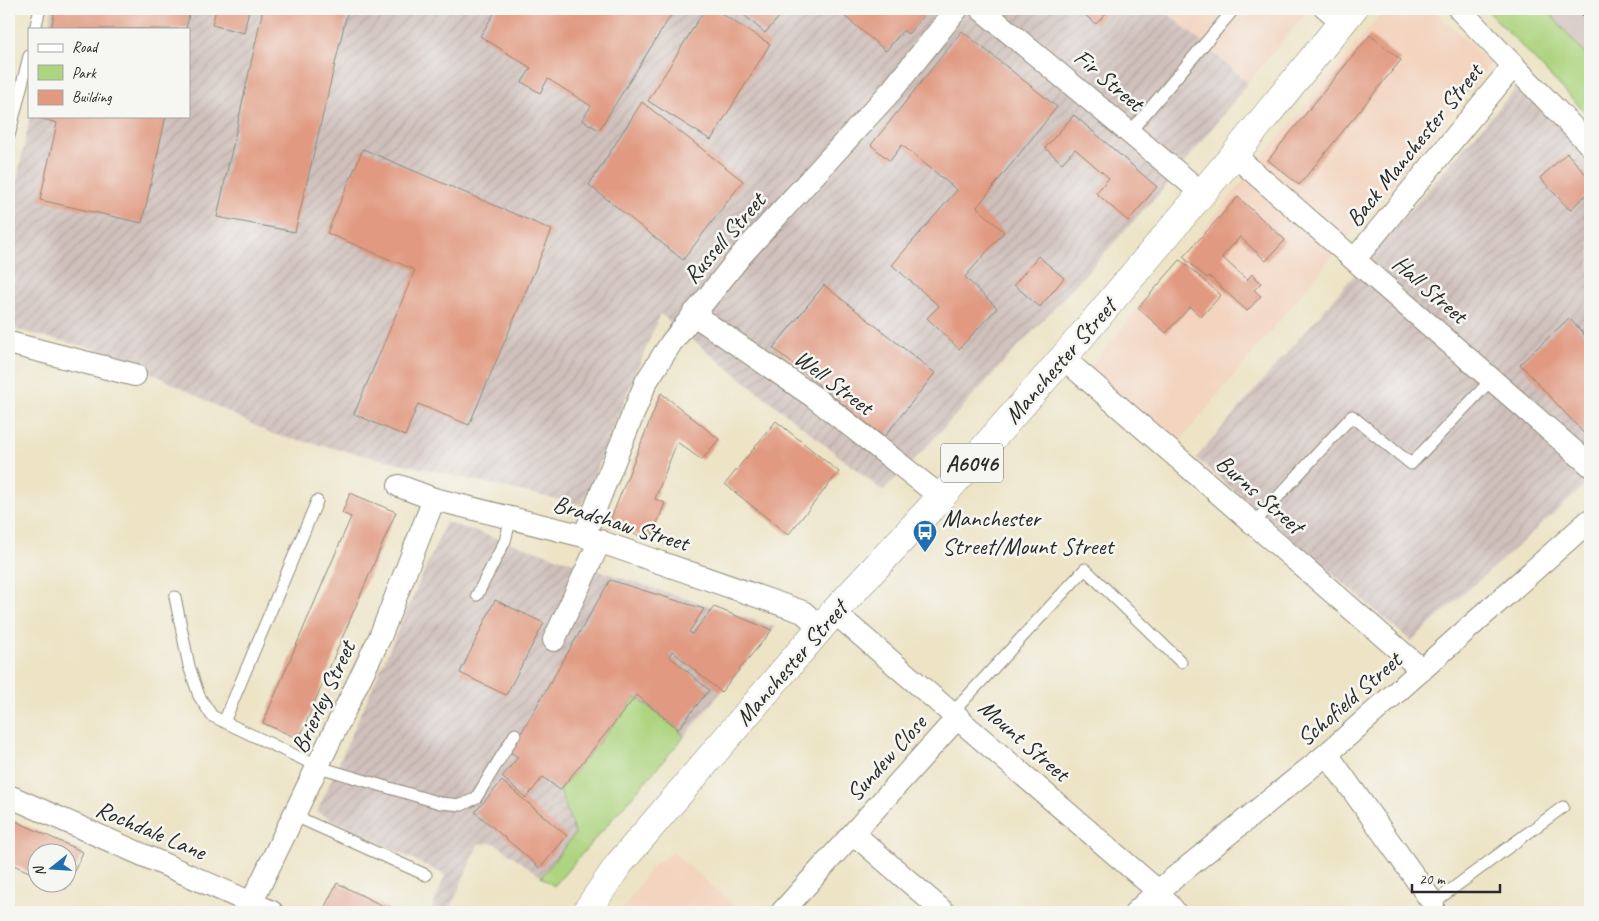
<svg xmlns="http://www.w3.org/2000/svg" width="1599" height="921" viewBox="0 0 1599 921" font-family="Caveat,sans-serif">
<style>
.built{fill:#f3d4bf}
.industrial{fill:url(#industrial-furrows)}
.railway{fill:#cfc0bb}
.green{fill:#add47f;stroke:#6c8055}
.building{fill:#e19a81}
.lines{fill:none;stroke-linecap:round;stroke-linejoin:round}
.lane-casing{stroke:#8c8878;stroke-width:13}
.street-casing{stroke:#8c8878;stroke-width:24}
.primary-casing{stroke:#8c8878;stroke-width:29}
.lane{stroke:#fff;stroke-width:11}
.street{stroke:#fff;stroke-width:22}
.primary{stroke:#fff;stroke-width:28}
.rail{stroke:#2b2b2b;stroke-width:4;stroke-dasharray:8 4;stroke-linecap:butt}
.labels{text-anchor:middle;stroke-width:5;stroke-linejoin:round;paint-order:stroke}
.shield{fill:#f6f6f2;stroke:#686867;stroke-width:1}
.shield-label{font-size:22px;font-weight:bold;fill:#2b2b2b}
.street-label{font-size:24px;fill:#2b2b2b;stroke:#f6f6f2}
.poi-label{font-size:24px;fill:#2b2b2b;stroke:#f6f6f2;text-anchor:start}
</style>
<defs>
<pattern id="industrial-furrows" width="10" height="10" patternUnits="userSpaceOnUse" patternTransform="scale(1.25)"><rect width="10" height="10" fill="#cfc0bb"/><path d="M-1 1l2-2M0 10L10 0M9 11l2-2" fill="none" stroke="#b2a5a1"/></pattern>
</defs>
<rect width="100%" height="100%" fill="#f6f6f2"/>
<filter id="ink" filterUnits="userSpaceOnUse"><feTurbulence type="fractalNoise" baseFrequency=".02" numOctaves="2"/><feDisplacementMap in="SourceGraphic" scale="10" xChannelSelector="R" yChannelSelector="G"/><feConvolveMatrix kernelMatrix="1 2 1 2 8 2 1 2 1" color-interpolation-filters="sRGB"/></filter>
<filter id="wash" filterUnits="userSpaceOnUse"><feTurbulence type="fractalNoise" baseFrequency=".0096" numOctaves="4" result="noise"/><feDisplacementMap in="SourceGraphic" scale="20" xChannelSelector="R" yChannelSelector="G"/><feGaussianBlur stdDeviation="1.12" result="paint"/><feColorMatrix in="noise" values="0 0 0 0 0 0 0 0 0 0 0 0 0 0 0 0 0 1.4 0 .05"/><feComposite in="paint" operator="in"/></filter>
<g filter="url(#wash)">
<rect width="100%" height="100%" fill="#ede4c6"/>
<!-- built -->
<path class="built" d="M1163,9H1309L1248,83Z
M1385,9H1433L1491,64L1175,447L1087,371Z
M673,852L742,912H620L654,864Z"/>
<!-- industrial -->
<path class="industrial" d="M52,9H1163L1248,83L1168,184L916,458L883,491L660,314L582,505L271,434L115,354L9,328V220L30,116H189V29H48Z
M1521,82L1590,158V481L1411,641L1196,458Z
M446,522L775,627L684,737L554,886L495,843L478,844L449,912H431L445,875L317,812Z"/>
<!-- railway -->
<path class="railway" d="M1486,9H1590V117L1557,83Z"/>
<!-- green -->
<path class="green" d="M1486,9H1546L1590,60V117Z
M636,697L678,729L684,737L554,886L541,877L575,834L560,790Z"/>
<g id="blocks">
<!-- building -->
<path class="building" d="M55,9H190L186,29H51Z
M216,9H249L244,33L212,25Z
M263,9H348L295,232L217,217Z
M497,9H675L599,130L582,120L591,106L548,79L540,93L522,82L531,68L480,36Z
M705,9H714L770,44L711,140L648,101Z
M737,9H786L765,33Z
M836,9H929L908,34L903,30L886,51Z
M1078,9H1110L1096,24Z
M962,31L1057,107L977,207L1004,232L965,277L997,308L959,349L927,318L939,306L892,265L957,190L902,145L890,161L871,145Z
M1370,35L1401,60L1299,185L1268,160Z
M642,102L743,181L683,260L589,185Z
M1074,115L1157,187L1128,221L1096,193L1109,178L1075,149L1062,163L1045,148Z
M32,116H166L142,223L40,200L57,123Z
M363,149L552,230L469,425L418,404L405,436L354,414L415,270L327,233Z
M1567,153L1590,179V191L1570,210L1540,178Z
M1238,197L1285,240L1266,261L1240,237L1222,257L1247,280L1252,274L1261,283L1254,290L1261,296L1247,311L1209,276L1207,278L1183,257Z
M1038,256L1064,278L1040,307L1014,285Z
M1180,260L1221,295L1201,317L1190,307L1166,333L1138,308Z
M824,285L935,373L884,437L773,348Z
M1569,318L1590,341V440L1520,364Z
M661,393L719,439L702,460L677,442L655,499L665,503L651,539L608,526Z
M776,421L839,472L788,535L725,484Z
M350,493L396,512L299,739L263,723L351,517L342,513Z
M610,580L704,609L689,632L692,634L714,607L772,630L721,692L672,651L669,656L709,690L678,729L637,695L560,790L543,777L526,798L502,777L518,757L510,752Z
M495,600L544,623L506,695L460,673Z
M502,781L567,836L540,868L475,812Z
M9,818L83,852L66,889L54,884H68V854H38V876L9,863Z
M337,883L395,912H322Z"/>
</g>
</g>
<g filter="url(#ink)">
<use href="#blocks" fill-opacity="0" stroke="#8c8878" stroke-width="1"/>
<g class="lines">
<defs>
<path id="lane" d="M1319,9L1339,26
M35,29L40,9
M1130,132L1234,9
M9,136L29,56
M1254,523L1352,416L1411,464L1493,378
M477,595L505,541L511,518
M175,597L189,666L199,696L212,716L319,767L440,803L462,805L476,798L515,734
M952,713L1085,569L1181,662
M224,722L317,501
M295,816L426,875
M1424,912L1433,903L1563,807"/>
<path id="street" d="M981,9L1202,193
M1459,9L1590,145
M1234,155L1590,465
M1355,259L1514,65
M693,314L814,397L941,497
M9,343L135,375
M1063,358L1422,670
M399,486L434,499L584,536L803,612L821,628
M584,536L646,382L671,343L743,253L892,90L957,9
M834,612L1158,891L1175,912
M554,640L600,541
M1327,754L1433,903
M9,796L272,912
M854,834L944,912
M247,912L380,637L434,499
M782,912L958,717
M1136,912L1158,891L1327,754L1590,520"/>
<path id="primary" d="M586,912L619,864L834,612L941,497L1063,358L1234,155L1353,9"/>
</defs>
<!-- lane casing -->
<use href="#lane" class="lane-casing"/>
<!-- street casing -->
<use href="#street" class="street-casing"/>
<!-- primary casing -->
<use href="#primary" class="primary-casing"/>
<!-- lane -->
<use href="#lane" class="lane"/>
<!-- street -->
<use href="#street" class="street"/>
<!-- primary -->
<use href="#primary" class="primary"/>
<!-- rail -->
<path class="rail" d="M1579,9L1590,20"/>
</g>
</g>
<!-- icons -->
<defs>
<symbol id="bus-pin" viewBox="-11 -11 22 30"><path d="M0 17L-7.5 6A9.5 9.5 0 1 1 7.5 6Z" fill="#1f6fb2" stroke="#f6f6f2"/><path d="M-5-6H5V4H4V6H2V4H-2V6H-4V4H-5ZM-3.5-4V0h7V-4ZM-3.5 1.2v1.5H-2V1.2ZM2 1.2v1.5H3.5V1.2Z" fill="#fff"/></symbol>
</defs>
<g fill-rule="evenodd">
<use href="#bus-pin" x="911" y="518" width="28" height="38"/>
</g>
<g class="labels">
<!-- shield labels -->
<rect class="shield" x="941" y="443.5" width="62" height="39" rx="4"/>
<g class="shield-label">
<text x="972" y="471">A6046</text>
</g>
<!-- street labels -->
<g class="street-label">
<text transform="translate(1109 80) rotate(40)" y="8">Fir Street</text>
<text transform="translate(1414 145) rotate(-51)" y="8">Back Manchester Street</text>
<text transform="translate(724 238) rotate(-49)" y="8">Russell Street</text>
<text transform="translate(1430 289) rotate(41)" y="8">Hall Street</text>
<text transform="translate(1060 361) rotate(-49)" y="8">Manchester Street</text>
<text transform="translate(834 382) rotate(37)" y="8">Well Street</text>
<text transform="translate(1260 494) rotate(41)" y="8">Burns Street</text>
<text transform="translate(621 523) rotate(17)" y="8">Bradshaw Street</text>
<text transform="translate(791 663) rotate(-49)" y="8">Manchester Street</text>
<text transform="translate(323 697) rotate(-65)" y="8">Brierley Street</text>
<text transform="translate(1349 699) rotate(-41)" y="8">Schofield Street</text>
<text transform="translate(1024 740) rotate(41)" y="8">Mount Street</text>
<text transform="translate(886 758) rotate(-48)" y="8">Sundew Close</text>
<text transform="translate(151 830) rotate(23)" y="8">Rochdale Lane</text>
</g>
<!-- poi labels -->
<g class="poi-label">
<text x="942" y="526">Manchester<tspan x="942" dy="28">Street/Mount Street</tspan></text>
</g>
</g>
<!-- margin -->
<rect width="1599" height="921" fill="none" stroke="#f6f6f2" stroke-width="30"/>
<!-- legend -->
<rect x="28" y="28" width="162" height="90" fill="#f6f6f2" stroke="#a5a5a2"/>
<rect x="38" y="44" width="25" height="8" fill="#ffffff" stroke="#a5a5a2"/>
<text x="72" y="52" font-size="15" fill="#2b2b2b">Road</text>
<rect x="38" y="65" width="25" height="15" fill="#add47f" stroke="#a5a5a2"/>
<text x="72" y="78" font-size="15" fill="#2b2b2b">Park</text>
<rect x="38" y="90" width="25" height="15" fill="#e19a81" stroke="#a5a5a2"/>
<text x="72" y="102" font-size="15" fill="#2b2b2b">Building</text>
<!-- north arrow -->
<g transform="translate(52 868) rotate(253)"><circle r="24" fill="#f6f6f2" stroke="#a5a5a2"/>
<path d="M0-4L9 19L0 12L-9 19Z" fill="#1f6fb2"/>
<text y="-8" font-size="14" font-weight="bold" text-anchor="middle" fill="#2b2b2b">N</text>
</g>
<!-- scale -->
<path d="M1412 884v8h88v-8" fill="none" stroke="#2b2b2b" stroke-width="2.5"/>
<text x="1419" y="884" font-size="15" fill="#2b2b2b" stroke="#f6f6f2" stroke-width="4" paint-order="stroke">20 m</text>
</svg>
